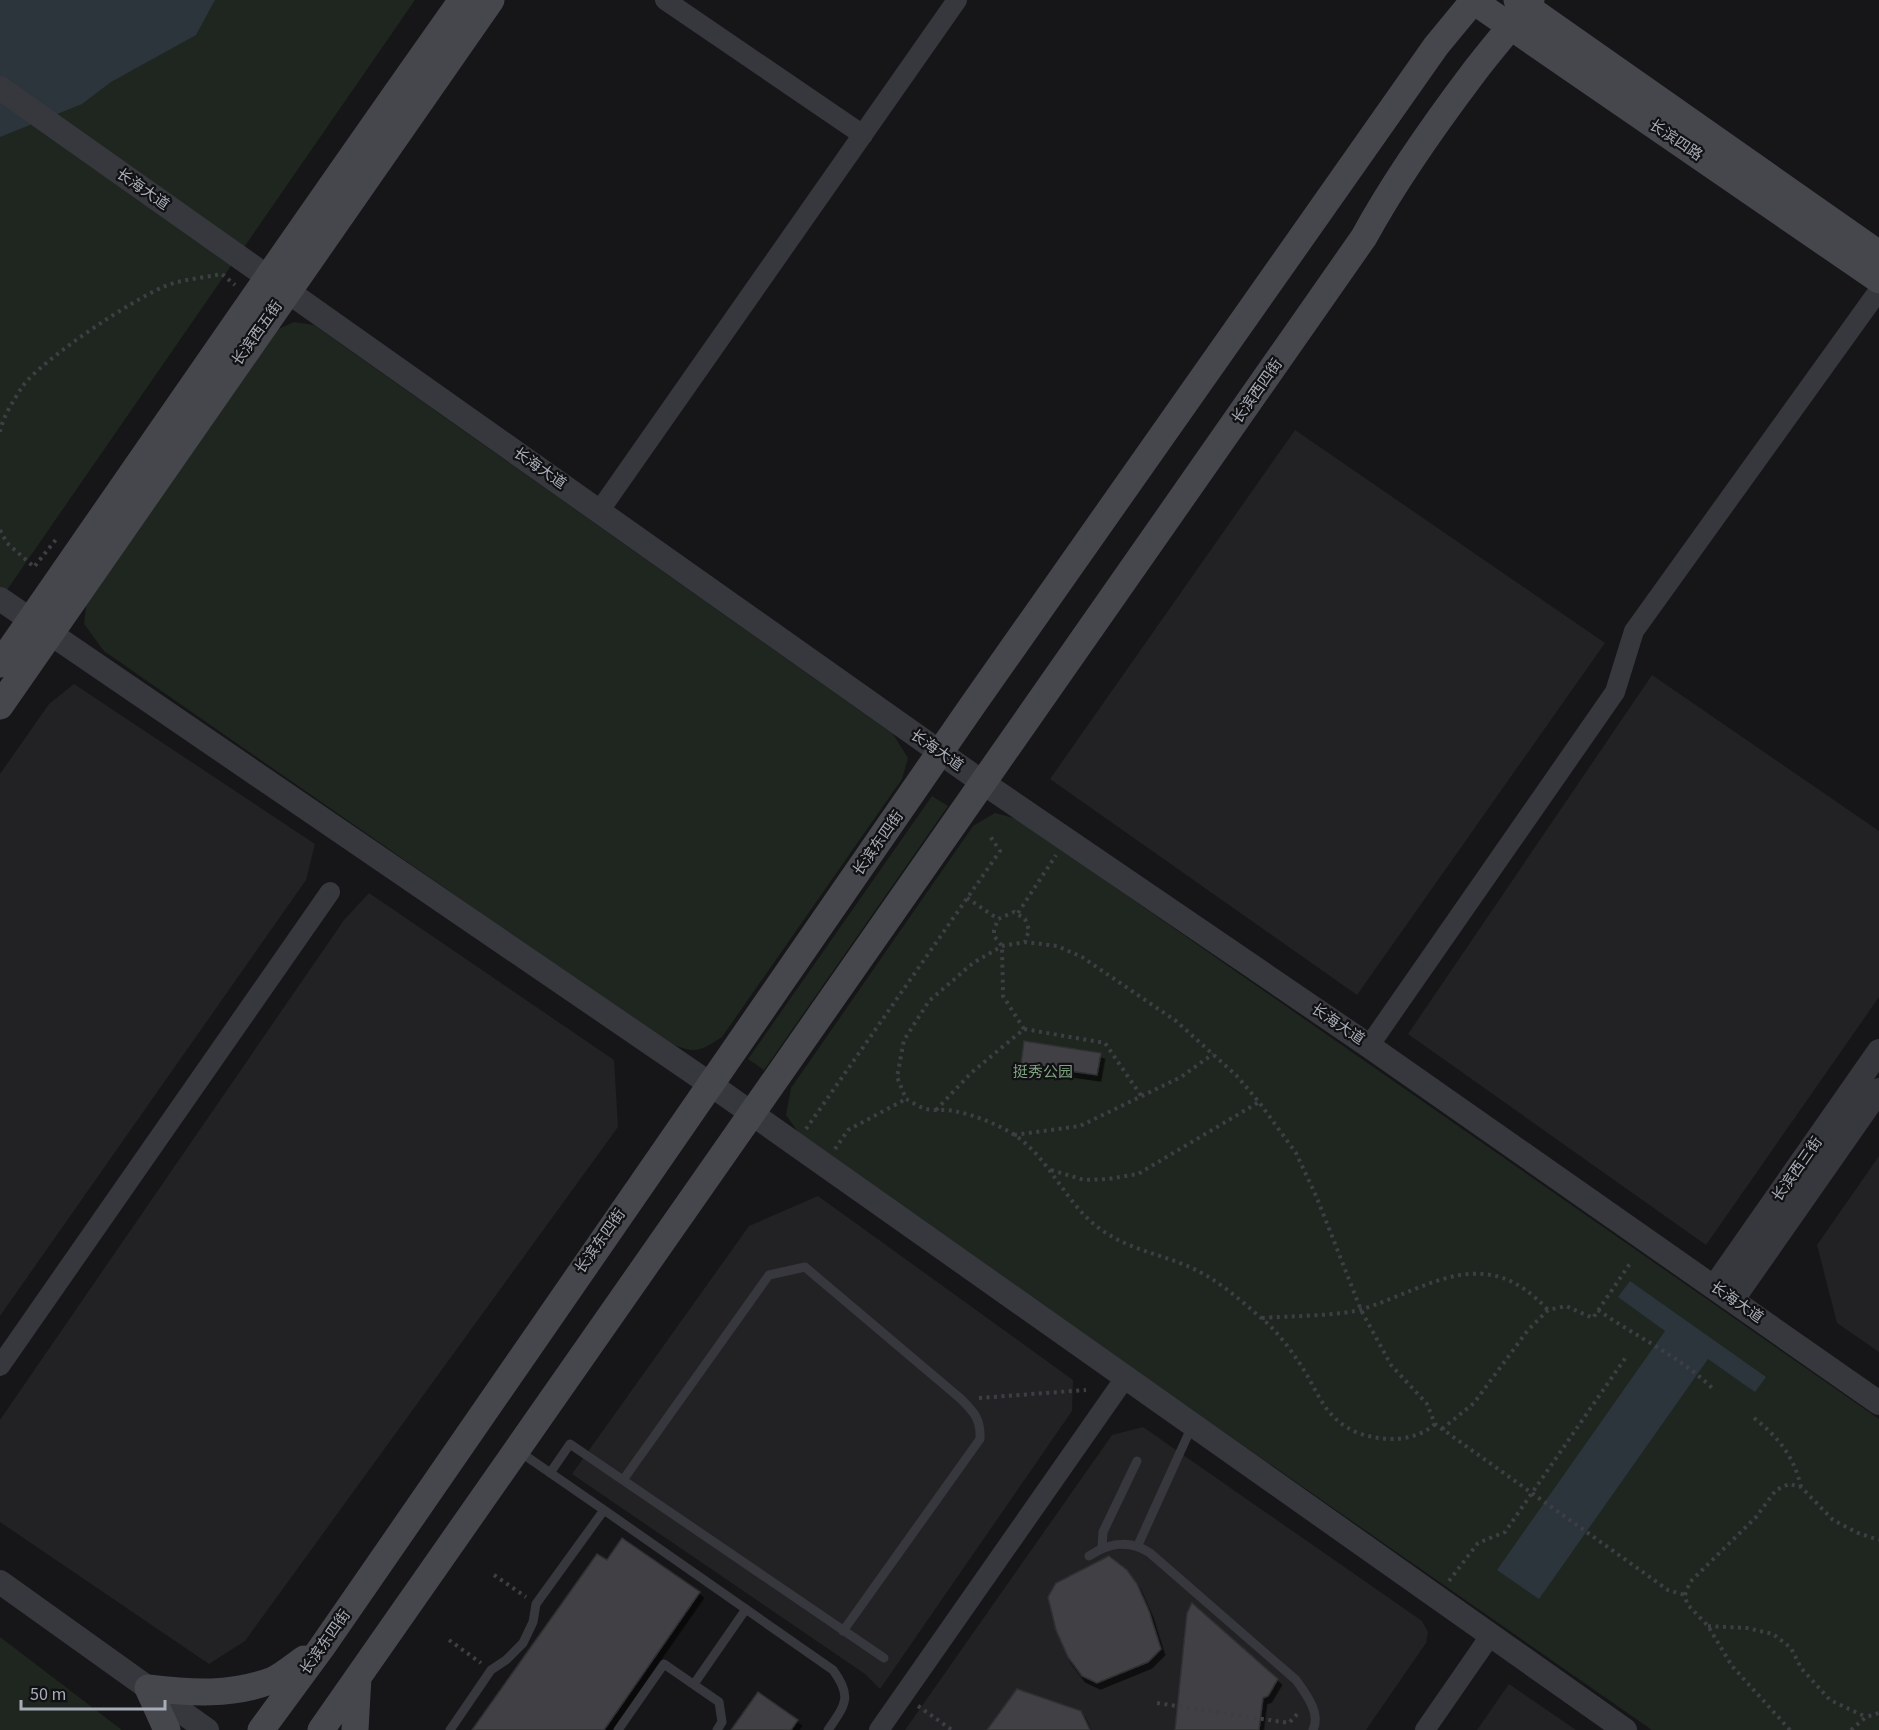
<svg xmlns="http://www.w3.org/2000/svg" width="1879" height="1730" viewBox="0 0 1879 1730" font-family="'Source Sans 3','Noto Sans SC',sans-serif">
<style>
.built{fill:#222225}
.green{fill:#1e261f}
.water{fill:#2c353c}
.building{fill:#404145;stroke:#303034;stroke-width:1.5;filter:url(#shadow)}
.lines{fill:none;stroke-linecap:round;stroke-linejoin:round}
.path{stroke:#3d3f44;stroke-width:4;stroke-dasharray:3 4.5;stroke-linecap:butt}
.service{stroke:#37383d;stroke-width:9}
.minor{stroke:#37383d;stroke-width:20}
.tertiary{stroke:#37383d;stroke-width:24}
.secondary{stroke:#45474d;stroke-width:27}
.labels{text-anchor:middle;stroke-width:4.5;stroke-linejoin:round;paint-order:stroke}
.street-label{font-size:15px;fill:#a8adb8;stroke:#111113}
.park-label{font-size:15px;fill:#7fa381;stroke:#111113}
</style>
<defs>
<filter id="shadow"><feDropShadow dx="3.5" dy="6" stdDeviation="0" flood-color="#0009"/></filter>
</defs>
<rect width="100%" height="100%" fill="#161618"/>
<!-- built -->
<path class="built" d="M1295,430L1605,643L1357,995L1050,779Z
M1652,675L1879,831V997L1706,1245L1408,1034Z
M74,684L315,844L306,880L0,1316V774L49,704Z
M369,893L614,1060L618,1127L245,1641L209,1664L0,1522V1420L344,920Z
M1879,1156V1352L1837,1323L1817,1245Z
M818,1196L1073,1380L1072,1411L880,1689L865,1674L572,1474L749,1226Z
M1143,1427L1422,1621L1428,1632L1426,1643L1366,1730H905L1112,1435Z
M1509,1684L1576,1730H1477Z"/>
<!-- green -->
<path class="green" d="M0,0H415L0,600Z
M294,322L314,325L893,734L908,758L902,779L722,1037C697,1054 692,1053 665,1041L104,651L84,624L87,598L272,332Z
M932,796L948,806L764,1070L748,1059Z
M995,813L1017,819L1879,1419V1730H1652L803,1139L786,1115L791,1088L973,826Z
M0,1637L122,1730H0Z"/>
<!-- water -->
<path class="water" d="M0,0H215L196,35L111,82L82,104L0,137Z
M1630,1281L1766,1377L1755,1392L1708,1359L1539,1599L1497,1570L1665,1331L1618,1297Z"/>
<!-- building -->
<path class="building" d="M1024,1041L1101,1053L1097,1075L1021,1064Z
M622,1538L700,1592L604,1730H472L597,1554L607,1560Z
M1109,1556L1127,1570L1137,1584L1149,1611L1161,1649L1148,1662L1097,1683L1082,1676L1068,1657L1056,1630L1048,1597L1056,1583Z
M1192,1603L1278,1679L1268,1696L1263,1698L1259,1730H1175L1187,1613Z
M1017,1689L1081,1711L1090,1730H987Z
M758,1692L798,1720L791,1730H731Z"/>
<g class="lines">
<!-- path -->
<path class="path" d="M0,432C2,418 14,400 22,387C41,360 132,300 163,287C181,279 203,278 222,274L235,285
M0,530L7,543L34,567L58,537
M967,898L998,919
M1018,913L1056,855
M1024,1029L1003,996L1002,946L994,936V930L998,919L1014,912L1025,919L1029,930L1025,942
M936,1110L971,1073L1024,1029L1105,1043L1142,1097
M806,1129L1000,851L990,836
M1014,1135L1080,1126L1181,1077L1213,1054
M835,1149L848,1130L906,1099
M1051,1170L1084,1180L1108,1179L1138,1174L1259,1102
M1598,1310C1636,1337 1680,1356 1713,1389
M1262,1318C1288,1316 1341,1316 1363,1309C1433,1286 1485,1242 1548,1310
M979,1398L1086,1390
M1754,1418C1778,1437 1794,1456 1801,1487
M1435,1424C1415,1442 1384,1442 1358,1433C1322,1418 1318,1389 1298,1361C1288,1346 1274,1328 1260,1317C1237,1297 1213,1276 1185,1265C1158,1254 1131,1249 1106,1233C1066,1208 1052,1159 1013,1134C995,1123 974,1115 954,1111C945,1109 935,1111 926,1109C919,1107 912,1102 906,1099L897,1077L904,1040L929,1001L973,963L1002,946L1025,942L1057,946L1082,957L1176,1021L1236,1075L1259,1102L1296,1153L1317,1198L1361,1310L1391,1365L1427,1404L1435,1424L1668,1590L1685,1595
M1442,1429L1474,1403L1528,1330L1548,1310L1566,1306L1593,1318L1631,1262
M494,1575L526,1597
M1449,1581L1478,1543L1505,1532L1626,1357
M1708,1626L1747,1628L1773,1634L1791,1648L1801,1668L1830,1700L1866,1717
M449,1640L481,1663
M1157,1703L1289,1723L1300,1711
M918,1706L952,1730
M1790,1730L1732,1666L1708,1626L1687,1604L1685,1595L1690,1582L1756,1517L1776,1490L1789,1484L1801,1487L1833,1520L1858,1533L1879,1540
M1851,1730L1866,1717L1879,1713"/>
<!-- service -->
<path class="service" d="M520,1452L604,1510
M550,1473L570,1444L884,1658
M623,1480L769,1275L805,1267L961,1399C974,1412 981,1419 980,1439L843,1631
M1138,1545L1192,1426
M1102,1548L1103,1532L1137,1461
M1089,1556C1109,1543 1129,1539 1150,1553L1296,1680C1306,1694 1321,1713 1313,1730
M694,1684L746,1609
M450,1730L491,1670L506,1660L523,1643L533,1622L536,1604L604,1510L833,1670C853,1697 845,1705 828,1730
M618,1730L664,1664L719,1702L722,1722L717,1730"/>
<!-- minor -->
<path class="minor" d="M665,0L863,135
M600,510L957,0
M1369,1046L1615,692L1634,631L1879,290
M0,1366L330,892
M879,1730L1125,1378
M1425,1730L1490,1636"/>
<!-- tertiary -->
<path class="tertiary" d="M0,88L982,782L1369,1046L1879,1403
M0,599L710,1084L1625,1730
M1715,1286L1879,1051
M1733,1299L1879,1090
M0,1582L207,1730"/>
<!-- secondary -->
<path class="secondary" d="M1472,0L1879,280
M1517,0L1879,254
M0,664C154,442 306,220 462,0
M0,706L491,0
M148,1688C191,1693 231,1696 273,1680C284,1675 294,1666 304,1659
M148,1688L167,1730
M261,1730L322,1647L972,706L1436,46L1474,0
M321,1730L1364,237C1395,180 1434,125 1474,72C1492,48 1513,25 1531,0
M355,1730L358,1677"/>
</g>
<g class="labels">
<!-- street labels -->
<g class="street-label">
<text transform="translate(1676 140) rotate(34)" y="5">长滨四路</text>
<text transform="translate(143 189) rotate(35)" y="5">长海大道</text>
<text transform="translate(257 333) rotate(-55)" y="5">长滨西五街</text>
<text transform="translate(1257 391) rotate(-55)" y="5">长滨西四街</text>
<text transform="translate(540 468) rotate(35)" y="5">长海大道</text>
<text transform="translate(937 750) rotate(35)" y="5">长海大道</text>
<text transform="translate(878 843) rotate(-55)" y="5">长滨东四街</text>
<text transform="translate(1338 1024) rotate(34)" y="5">长海大道</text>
<text transform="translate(1797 1169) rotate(-55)" y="5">长滨西三街</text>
<text transform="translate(600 1241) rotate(-55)" y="5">长滨东四街</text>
<text transform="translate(1737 1302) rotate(35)" y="5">长海大道</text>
<text transform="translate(325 1642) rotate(-55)" y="5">长滨东四街</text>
</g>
<!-- park labels -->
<g class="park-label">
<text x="1043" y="1077">挺秀公园</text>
</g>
</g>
<!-- scale -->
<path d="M21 1700v9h144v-9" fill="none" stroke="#a8adb8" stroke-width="3"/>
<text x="30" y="1700" font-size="18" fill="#a8adb8" stroke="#111113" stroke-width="4.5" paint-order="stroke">50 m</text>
</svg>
